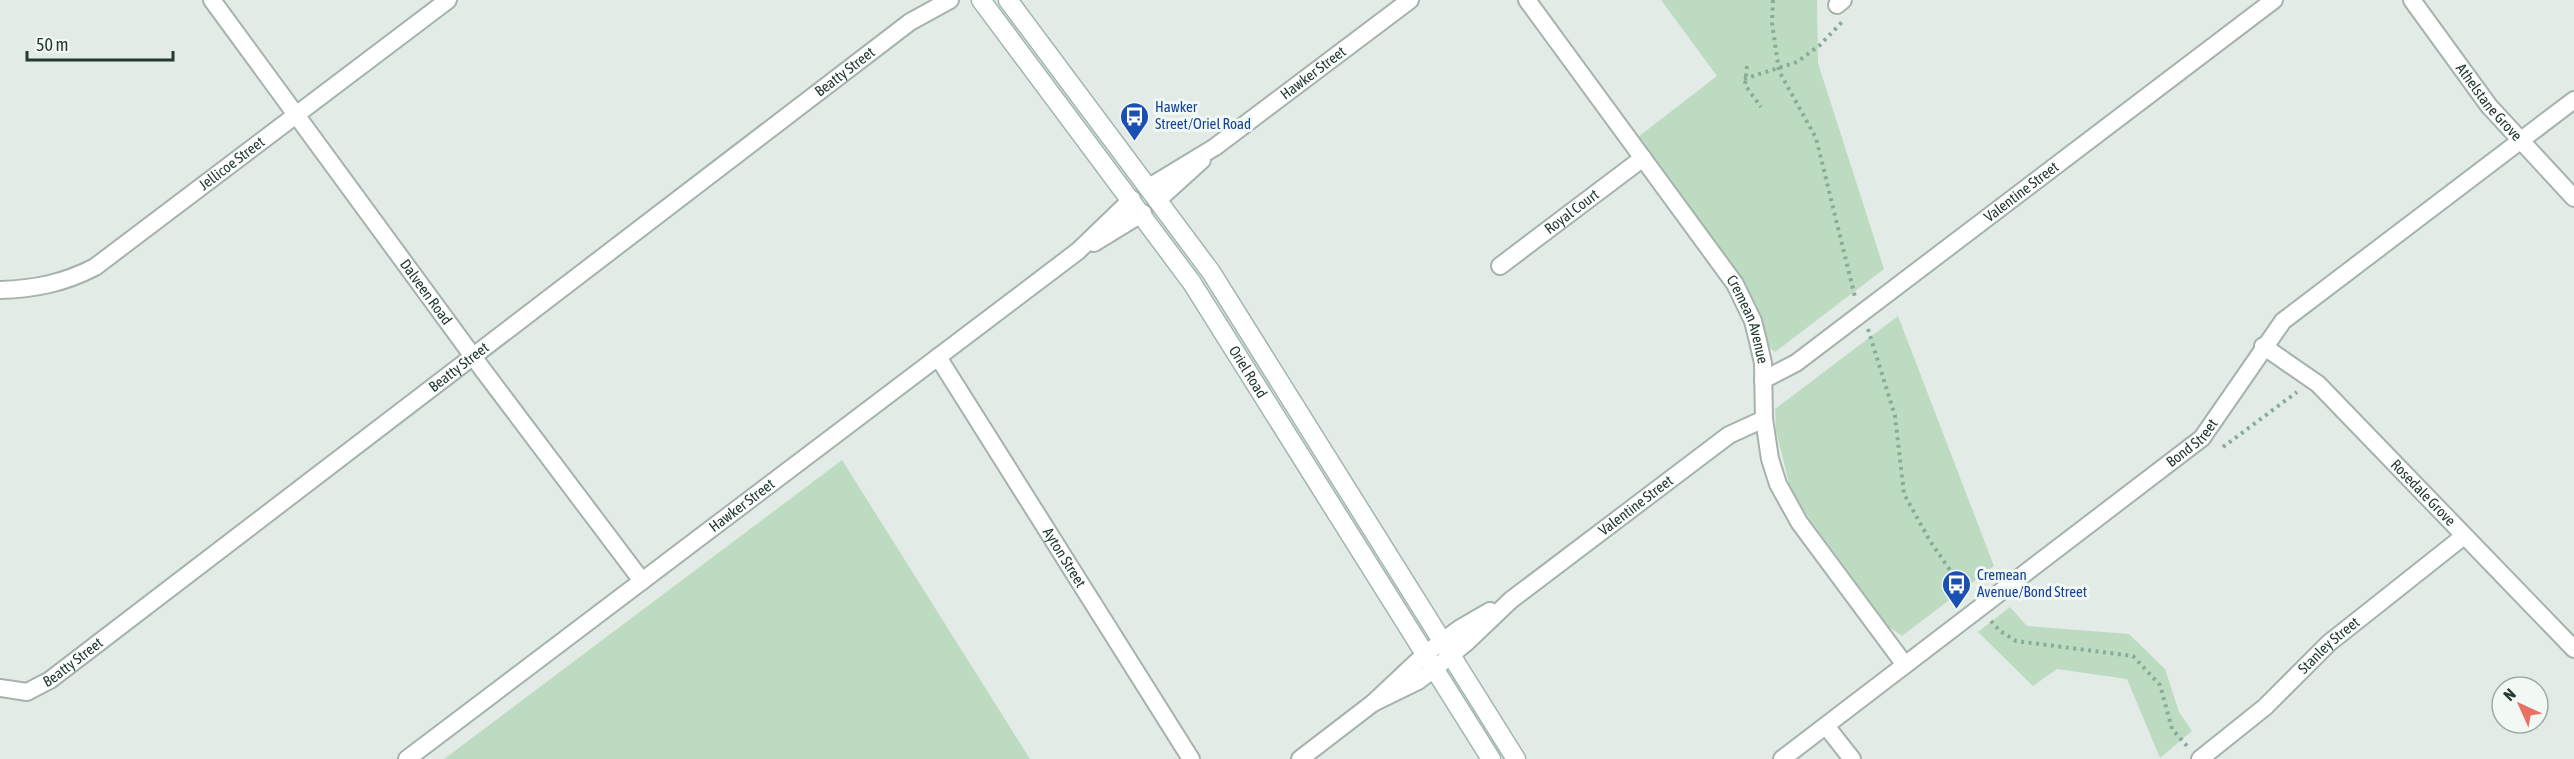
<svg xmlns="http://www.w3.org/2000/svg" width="2574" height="759" viewBox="0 0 2574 759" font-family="'Asap Condensed',sans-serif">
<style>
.green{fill:#bddbc0}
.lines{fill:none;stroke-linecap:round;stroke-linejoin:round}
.minor-casing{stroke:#a5b3ac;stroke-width:20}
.secondary-casing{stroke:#a1b6ac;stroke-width:21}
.path{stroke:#85ad9a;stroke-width:4;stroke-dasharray:3 4.5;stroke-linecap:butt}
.minor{stroke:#fff;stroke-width:16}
.secondary{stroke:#fff;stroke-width:18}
.labels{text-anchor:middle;stroke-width:6;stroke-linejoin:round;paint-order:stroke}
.street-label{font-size:15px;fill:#233b31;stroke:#f2f8f4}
.transit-label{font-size:15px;fill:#164399;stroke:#f2f8f4;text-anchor:start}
</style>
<rect width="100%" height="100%" fill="#e2ebe6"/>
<!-- green -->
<path class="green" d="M1661,0H1817L1818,63L1884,269L1775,352L1770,348L1756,304L1734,267L1638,137L1717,76Z
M1898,316L1994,566L1902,636L1889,627L1792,495L1776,431L1775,409Z
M842,460L1030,759H444Z
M2010,607L2027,626L2129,634L2165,669L2179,712L2192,731L2160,758L2127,679L2057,669L2033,686L1978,632Z"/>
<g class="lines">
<defs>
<g id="minor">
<path id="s1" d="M212,0L483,370L642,581"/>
<path id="s2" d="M1527,0L1735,284L1753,321L1758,341L1763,363L1764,419L1770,459L1778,484L1799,522L1905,665"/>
<path id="s3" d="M2412,0L2489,106L2574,198"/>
<path d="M1837,5L1843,0"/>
<path id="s4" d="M1149,187L1215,147L1410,0"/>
<path d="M1159,199L1202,160"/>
<path d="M1094,243L1143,213"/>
<path id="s5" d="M1500,266L1643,158"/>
<path id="s6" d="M0,290C35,289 64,283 95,267L448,0"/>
<path id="s7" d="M2263,346L2318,384L2574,649"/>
<path id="s8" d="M938,357L1191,759"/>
<path id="s9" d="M1763,380L1796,363L2274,0"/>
<path id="s10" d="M0,688L27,692L50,680L910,22L950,0"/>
<path id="s11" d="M1373,703L1418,681L1434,669L1467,642L1511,600L1729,435L1764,419"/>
<path d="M1826,726L1852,759"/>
<path id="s12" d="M407,759L1078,251L1132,199"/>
<path d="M1300,759L1373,703L1425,654L1459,629L1490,611"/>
<path id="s13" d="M1782,759L2202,438L2283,321L2574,100"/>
<path id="s14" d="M2200,759L2265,707L2329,643L2464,536"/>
</g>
<g id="secondary">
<path id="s15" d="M981,0L1192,283L1491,759"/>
<path d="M1008,0L1211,272L1516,759"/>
</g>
</defs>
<!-- minor casing -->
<use href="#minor" class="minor-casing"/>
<!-- secondary casing -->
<use href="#secondary" class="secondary-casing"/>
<!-- path -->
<path class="path" d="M1773,0L1772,23L1779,71L1816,138L1855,297
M1747,66L1745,85L1761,107
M1744,79L1797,62L1820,45L1842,22
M1868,329L1895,416L1904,494L1930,541L1968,596
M2223,447L2297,392
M1991,621L2000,631L2016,641L2133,656L2160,685L2172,729L2188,747"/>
<!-- minor -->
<use href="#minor" class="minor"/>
<!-- secondary -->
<use href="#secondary" class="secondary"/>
</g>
<!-- icons -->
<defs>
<symbol id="bus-pin" viewBox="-11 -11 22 30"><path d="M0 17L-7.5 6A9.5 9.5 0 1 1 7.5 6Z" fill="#1a4fb4" stroke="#f2f8f4"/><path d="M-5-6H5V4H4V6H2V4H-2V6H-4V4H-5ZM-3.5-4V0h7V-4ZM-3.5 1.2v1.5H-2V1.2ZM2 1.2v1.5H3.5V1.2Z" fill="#fff"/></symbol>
</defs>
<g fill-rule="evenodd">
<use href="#bus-pin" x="1118" y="100" width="33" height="45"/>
<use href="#bus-pin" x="1940" y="568" width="33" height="45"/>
</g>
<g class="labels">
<!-- street labels -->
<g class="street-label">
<text dy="5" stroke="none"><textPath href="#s10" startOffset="1054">Beatty Street</textPath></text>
<text dy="5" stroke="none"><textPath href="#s4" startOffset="200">Hawker Street</textPath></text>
<text dy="5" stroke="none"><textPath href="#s3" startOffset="128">Athelstane Grove</textPath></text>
<text dy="5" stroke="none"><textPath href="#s6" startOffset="270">Jellicoe Street</textPath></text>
<text dy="5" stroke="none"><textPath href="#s9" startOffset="320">Valentine Street</textPath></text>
<text dy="5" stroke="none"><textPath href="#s5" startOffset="90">Royal Court</textPath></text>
<text dy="5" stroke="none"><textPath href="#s1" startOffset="362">Dalveen Road</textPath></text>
<text dy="5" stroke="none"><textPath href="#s2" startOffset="390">Cremean Avenue</textPath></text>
<text dy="5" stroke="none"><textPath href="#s10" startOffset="568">Beatty Street</textPath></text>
<text dy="5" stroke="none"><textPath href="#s15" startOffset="458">Oriel Road</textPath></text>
<text dy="5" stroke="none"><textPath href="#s13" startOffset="518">Bond Street</textPath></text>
<text dy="5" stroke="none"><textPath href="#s7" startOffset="218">Rosedale Grove</textPath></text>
<text dy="5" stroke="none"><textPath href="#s12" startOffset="420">Hawker Street</textPath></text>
<text dy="5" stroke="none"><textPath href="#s11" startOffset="330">Valentine Street</textPath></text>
<text dy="5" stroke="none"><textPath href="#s8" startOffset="237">Ayton Street</textPath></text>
<text dy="5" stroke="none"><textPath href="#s14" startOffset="172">Stanley Street</textPath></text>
<text dy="5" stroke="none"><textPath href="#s10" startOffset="82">Beatty Street</textPath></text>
</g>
<!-- transit labels -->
<g class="transit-label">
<text x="1155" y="112">Hawker<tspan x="1155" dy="17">Street/Oriel Road</tspan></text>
<text x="1977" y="580">Cremean<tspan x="1977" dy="17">Avenue/Bond Street</tspan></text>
</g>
</g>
<!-- north arrow -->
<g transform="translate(2520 705) rotate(315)"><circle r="28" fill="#f2f8f4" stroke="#9faca6" stroke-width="1.5"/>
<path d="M0-4.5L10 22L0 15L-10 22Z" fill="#e87064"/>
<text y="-9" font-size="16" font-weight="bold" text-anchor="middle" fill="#233b31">N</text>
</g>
<!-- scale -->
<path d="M27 51v9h146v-9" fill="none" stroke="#233b31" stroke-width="3"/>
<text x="36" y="51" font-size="18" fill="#233b31" stroke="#f2f8f4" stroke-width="4.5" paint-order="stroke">50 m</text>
</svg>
